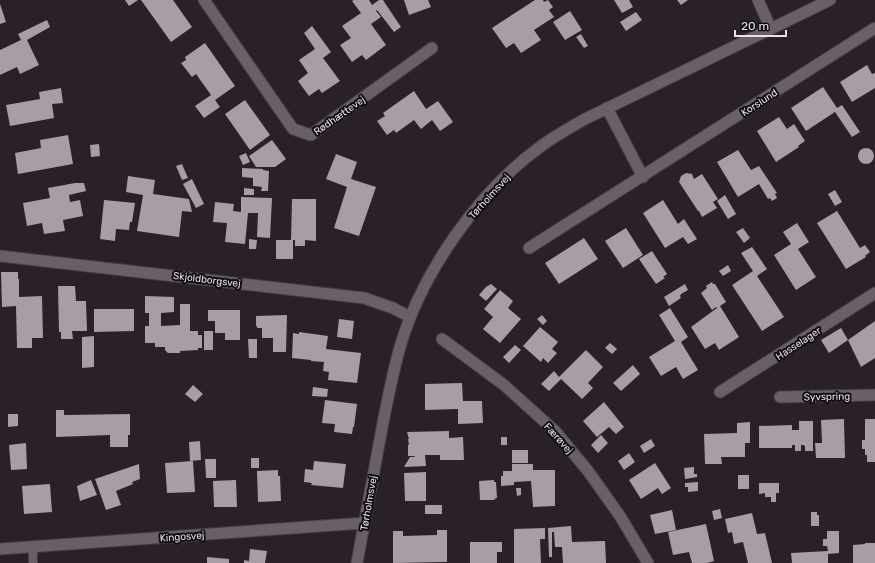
<svg xmlns="http://www.w3.org/2000/svg" width="875" height="563" font-family="Rubik,sans-serif">
<style>
.building{fill:#a89da5}
.lines{fill:none;stroke-linecap:round;stroke-linejoin:round}
.service-casing{stroke:#453e43;stroke-width:10}
.minor-casing{stroke:#453e43;stroke-width:13}
.tertiary-casing{stroke:#453e43;stroke-width:13}
.service{stroke:#695f67;stroke-width:8}
.minor{stroke:#695f67;stroke-width:11}
.tertiary{stroke:#695f67;stroke-width:11}
.labels{text-anchor:middle;stroke-width:4;stroke-linejoin:round;paint-order:stroke}
.street-label{font-size:10px;fill:#e6e1e5;stroke:#100c0f}
</style>
<rect width="100%" height="100%" fill="#292127"/>
<g class="building">
<polygon points="125,0 138,0 129,6"/>
<polygon points="141,0 173,0 192,27 171,42"/>
<polygon points="354,0 369,0 372,5 379,0 383,0 401,27 394,32 377,10 376,11 381,17 371,24 386,45 366,60 362,55 352,62 340,45 351,38 342,26 361,13 352,1"/>
<polygon points="404,0 428,0 431,7 409,15"/>
<polygon points="535,0 543,0 544,2 548,0 553,7 549,10 554,17 534,30 541,40 521,53 514,43 506,48 492,28"/>
<polygon points="614,0 629,0 633,7 622,13"/>
<polygon points="677,0 688,0 681,5"/>
<polygon points="0,4 6,22 0,24"/>
<polygon points="570,11 582,30 565,40 553,22"/>
<polygon points="636,12 642,20 626,31 620,22"/>
<polygon points="47,20 50,27 27,40 39,65 20,74 17,67 0,75 0,50 21,40 18,34"/>
<polygon points="312,26 331,52 323,58 340,81 322,93 319,89 309,96 298,81 308,73 299,60 315,49 304,33"/>
<polygon points="581,34 588,46 584,48 576,37"/>
<polygon points="205,43 235,86 215,100 220,107 204,118 195,106 211,95 196,74 192,77 181,63 186,60 185,57"/>
<polygon points="867,65 872,74 875,73 875,88 852,102 840,82"/>
<polygon points="823,87 837,108 842,105 860,132 852,137 835,112 806,131 791,108"/>
<polygon points="61,88 63,103 52,104 54,118 10,126 6,105 40,99 39,92"/>
<polygon points="414,91 426,109 438,101 453,122 440,131 432,120 421,129 414,120 396,133 394,130 387,135 377,121 385,116 383,113"/>
<polygon points="245,100 270,135 250,150 225,114"/>
<polygon points="779,117 787,129 794,124 805,141 798,146 799,147 776,162 757,131"/>
<polygon points="68,135 73,164 18,174 15,153 41,148 40,140"/>
<polygon points="272,140 286,159 275,167 256,167 249,156"/>
<polygon points="99,144 100,156 91,157 90,145"/>
<circle cx="866" cy="156" r="8"/>
<polygon points="738,150 751,170 759,166 777,193 775,194 777,198 772,201 770,198 768,199 759,184 738,197 717,162"/>
<polygon points="246,153 250,162 243,165 239,156"/>
<polygon points="336,154 357,162 351,179 376,187 359,236 334,228 347,187 326,179"/>
<polygon points="182,164 188,178 182,180 176,166"/>
<polygon points="242,168 263,169 263,170 269,171 268,191 261,191 262,187 253,186 253,178 242,177"/>
<polygon points="686,173 692,174 694,179 702,174 718,199 713,202 717,208 702,217 699,211 698,211 679,182 681,176"/>
<polygon points="128,176 155,180 153,194 189,199 192,212 182,211 179,237 137,231 143,195 126,192"/>
<polygon points="192,179 204,204 196,208 183,184"/>
<polygon points="75,183 84,183 86,191 69,195 70,202 80,200 83,216 63,220 65,231 44,234 42,223 27,226 23,203 50,198 48,188"/>
<polygon points="244,188 254,189 254,195 244,195"/>
<polygon points="835,190 842,202 835,206 828,194"/>
<polygon points="725,195 736,214 728,219 717,201"/>
<polygon points="241,197 272,198 270,238 257,237 258,213 248,213 245,244 225,242 227,223 213,222 215,202 234,204 233,211 241,212"/>
<polygon points="292,199 316,199 316,241 305,240 305,246 295,246 295,240 293,240 293,259 276,259 276,240 291,240"/>
<polygon points="104,200 135,203 132,222 130,222 129,230 116,229 115,241 100,239"/>
<polygon points="663,200 678,224 684,219 697,239 688,244 683,237 665,248 643,213"/>
<polygon points="837,211 860,248 865,245 870,252 865,256 866,257 846,269 817,223"/>
<polygon points="797,223 809,242 798,249 816,277 796,290 774,255 791,244 783,232"/>
<polygon points="626,228 643,255 623,268 605,241"/>
<polygon points="743,228 750,238 744,243 736,232"/>
<polygon points="584,238 598,259 559,284 545,263"/>
<polygon points="249,239 257,240 256,249 249,249"/>
<polygon points="752,247 767,269 757,276 784,317 762,331 732,285 753,271 741,253"/>
<polygon points="652,251 667,274 663,277 665,278 656,284 639,259"/>
<polygon points="728,265 731,271 723,276 719,271"/>
<polygon points="1,272 18,272 18,279 19,279 19,297 42,296 43,338 32,338 32,348 17,348 16,306 2,307"/>
<polygon points="712,282 713,284 715,284 726,302 720,306 739,337 719,350 715,343 705,349 691,327 717,308 716,307 712,310 701,293 707,288 706,286"/>
<polygon points="491,284 497,289 486,301 479,295 486,287"/>
<polygon points="685,284 688,290 681,294 680,296 681,298 669,306 664,297"/>
<polygon points="58,286 75,286 76,301 86,301 87,331 72,331 73,339 61,339 61,332 59,332"/>
<polygon points="500,290 513,301 508,308 521,319 500,343 483,329 493,317 484,309"/>
<polygon points="145,296 174,297 174,312 161,313 161,326 180,325 180,304 190,304 190,331 198,331 198,335 202,335 202,348 198,348 198,350 180,351 180,353 168,353 165,350 165,347 155,347 155,343 145,343 145,326 149,326 149,313 145,313"/>
<polygon points="670,308 688,337 681,342 698,370 683,379 676,367 661,376 649,357 675,341 659,315"/>
<polygon points="94,309 134,309 134,331 94,332"/>
<polygon points="208,310 240,310 240,340 225,340 225,333 215,333 215,321 208,321"/>
<polygon points="287,315 286,352 273,352 273,338 262,338 262,328 257,328 257,326 256,326 256,316"/>
<polygon points="542,315 547,321 543,325 537,319"/>
<polygon points="339,319 354,321 352,339 337,337"/>
<polygon points="875,321 875,358 861,367 848,340"/>
<polygon points="540,327 558,342 552,349 557,353 548,363 543,358 541,362 523,346"/>
<polygon points="841,328 848,340 829,353 821,340"/>
<rect x="204" y="331" width="9" height="19"/>
<polygon points="299,332 328,336 326,349 361,353 357,383 328,380 329,372 323,371 324,362 311,361 311,360 292,358 293,333 299,334"/>
<polygon points="94,336 94,367 82,368 82,337"/>
<polygon points="248,339 257,339 257,358 249,358"/>
<polygon points="610,343 617,349 612,354 605,348"/>
<polygon points="515,345 521,350 509,363 503,357"/>
<polygon points="586,350 603,367 588,383 593,388 582,399 561,379 549,391 541,384 554,371 559,377"/>
<polygon points="633,365 640,374 621,391 613,383"/>
<polygon points="462,383 463,401 482,401 483,423 458,424 458,409 425,410 425,384"/>
<polygon points="193,385 203,394 195,402 185,394"/>
<polygon points="313,387 328,389 327,397 312,396"/>
<polygon points="325,400 357,404 354,427 353,427 352,434 334,432 335,424 322,423"/>
<polygon points="604,402 624,427 616,434 609,427 597,437 583,421"/>
<polygon points="56,410 64,410 64,415 130,414 130,435 128,435 128,447 110,447 110,435 56,437"/>
<polygon points="8,414 18,414 18,426 8,427"/>
<polygon points="844,419 845,458 816,458 815,443 822,443 821,420"/>
<polygon points="865,419 875,419 875,462 867,462 867,455 865,455 865,449 862,449 862,440 865,440"/>
<polygon points="799,421 813,421 813,451 805,451 805,446 803,445 801,445 801,451 795,451 795,445 792,445 792,448 759,448 759,426 792,425 792,430 799,430"/>
<polygon points="750,422 750,443 745,443 745,457 721,457 722,464 705,464 704,434 737,433 737,423"/>
<polygon points="449,431 449,438 463,437 464,460 440,460 440,455 425,455 426,466 404,467 410,457 414,457 415,456 408,456 408,445 409,445 408,439 409,439 407,432"/>
<polygon points="601,435 608,443 598,453 591,445"/>
<rect x="501" y="437" width="6" height="8"/>
<polygon points="651,439 655,446 644,453 640,446"/>
<polygon points="200,441 201,460 190,461 189,442"/>
<polygon points="26,443 27,469 11,470 9,445"/>
<rect x="512" y="450" width="16" height="13"/>
<polygon points="629,453 635,462 624,470 618,461"/>
<rect x="251" y="458" width="8" height="10"/>
<polygon points="205,459 216,459 216,478 206,478"/>
<polygon points="193,461 195,492 167,493 165,463"/>
<polygon points="314,461 346,464 343,488 311,485 312,483 304,482 305,469 313,470"/>
<polygon points="655,463 671,488 662,494 658,488 641,499 629,480"/>
<polygon points="139,464 140,479 132,482 133,484 116,491 121,505 106,510 95,479"/>
<polygon points="512,464 533,464 533,470 555,470 555,506 533,507 531,481 514,482 514,485 501,486 501,476 503,476 503,471 512,471"/>
<polygon points="694,467 694,474 697,474 697,477 685,479 684,468"/>
<polygon points="278,470 278,476 280,476 281,501 258,502 257,471"/>
<polygon points="426,472 426,501 405,501 404,473"/>
<rect x="738" y="475" width="11" height="14"/>
<polygon points="91,480 97,495 80,501 77,486"/>
<polygon points="236,480 237,507 214,507 213,481"/>
<polygon points="494,480 494,482 496,482 497,498 494,499 495,500 480,500 479,481"/>
<polygon points="698,482 698,491 688,492 688,487 685,487 685,483"/>
<polygon points="759,483 779,483 779,493 776,493 776,502 771,502 771,497 765,497 765,493 759,494"/>
<polygon points="50,484 52,512 24,514 22,486"/>
<polygon points="516,488 521,488 521,495 517,496"/>
<rect x="425" y="505" width="17" height="9"/>
<polygon points="720,509 722,518 714,520 712,511"/>
<polygon points="672,510 676,530 655,534 650,515"/>
<polygon points="811,512 817,512 817,515 819,515 819,526 811,526"/>
<polygon points="752,513 757,534 765,533 772,563 748,563 743,542 734,544 732,532 728,533 725,519"/>
<polygon points="706,524 714,561 707,563 692,563 689,552 673,555 668,532"/>
<polygon points="571,526 572,542 605,541 606,563 563,563 562,547 555,547 554,532 552,532 552,557 549,557 548,528"/>
<polygon points="545,528 545,539 540,539 541,563 514,563 514,529"/>
<polygon points="437,530 447,530 447,562 393,563 393,531 403,531 403,536 437,535"/>
<polygon points="827,531 839,531 839,553 828,554 828,563 792,563 791,553 828,551 827,546 823,546 823,539 827,539"/>
<polygon points="470,542 502,542 502,552 497,552 497,563 470,563"/>
<polygon points="865,543 875,543 875,563 853,563 853,545 865,544"/>
<polygon points="250,549 267,551 265,563 244,563 244,560 249,561"/>
<polygon points="207,557 229,559 229,563 207,563"/>
</g>
<g class="lines">
<defs>
<polyline id="service" points="33,547 33,563"/>
<g id="minor">
<polyline points="204,0 293,129 311,135 432,48"/>
<polyline points="758,0 771,29"/>
<polyline points="607,108 643,177"/>
<polyline points="529,248 875,28"/>
<polyline points="0,256 364,298 393,308 410,317"/>
<polyline points="442,339 504,385 555,431 588,471 620,516 648,563"/>
<polyline points="720,392 875,293"/>
<polyline points="780,397 875,395"/>
<polyline points="0,549 364,523"/>
</g>
<path id="tertiary" d="M357,563C364,523 372,484 379,444C385,412 391,379 400,347C421,274 478,192 540,147C553,137 568,129 583,120L830,0"/>
</defs>
<use href="#service" class="service-casing"/>
<use href="#minor" class="minor-casing"/>
<use href="#tertiary" class="tertiary-casing"/>
<use href="#service" class="service"/>
<use href="#minor" class="minor"/>
<use href="#tertiary" class="tertiary"/>
</g>
<g class="labels">
<g class="street-label">
<text transform="translate(759 102) rotate(-33)" y="4">Korslund</text>
<text transform="translate(339 115) rotate(-35)" y="4">Rødhættevej</text>
<text transform="translate(489 196) rotate(-48)" y="4">Tørholmsvej</text>
<text transform="translate(207 279) rotate(7)" y="4">Skjoldborgsvej</text>
<text transform="translate(798 343) rotate(-33)" y="4">Hasselager</text>
<text transform="translate(827 396) rotate(-1)" y="4">Syvspring</text>
<text transform="translate(559 438) rotate(48)" y="4">Færøvej</text>
<text transform="translate(368 503) rotate(-80)" y="4">Tørholmsvej</text>
<text transform="translate(182 536) rotate(-4)" y="4">Kingosvej</text>
</g>
</g>
<path d="M735 30v6h51v-6" fill="none" stroke="#e6e1e5" stroke-width="2"/>
<text x="741" y="30" font-size="12" fill="#e6e1e5" stroke="#100c0f" stroke-width="3" paint-order="stroke">20 m</text>
</svg>
